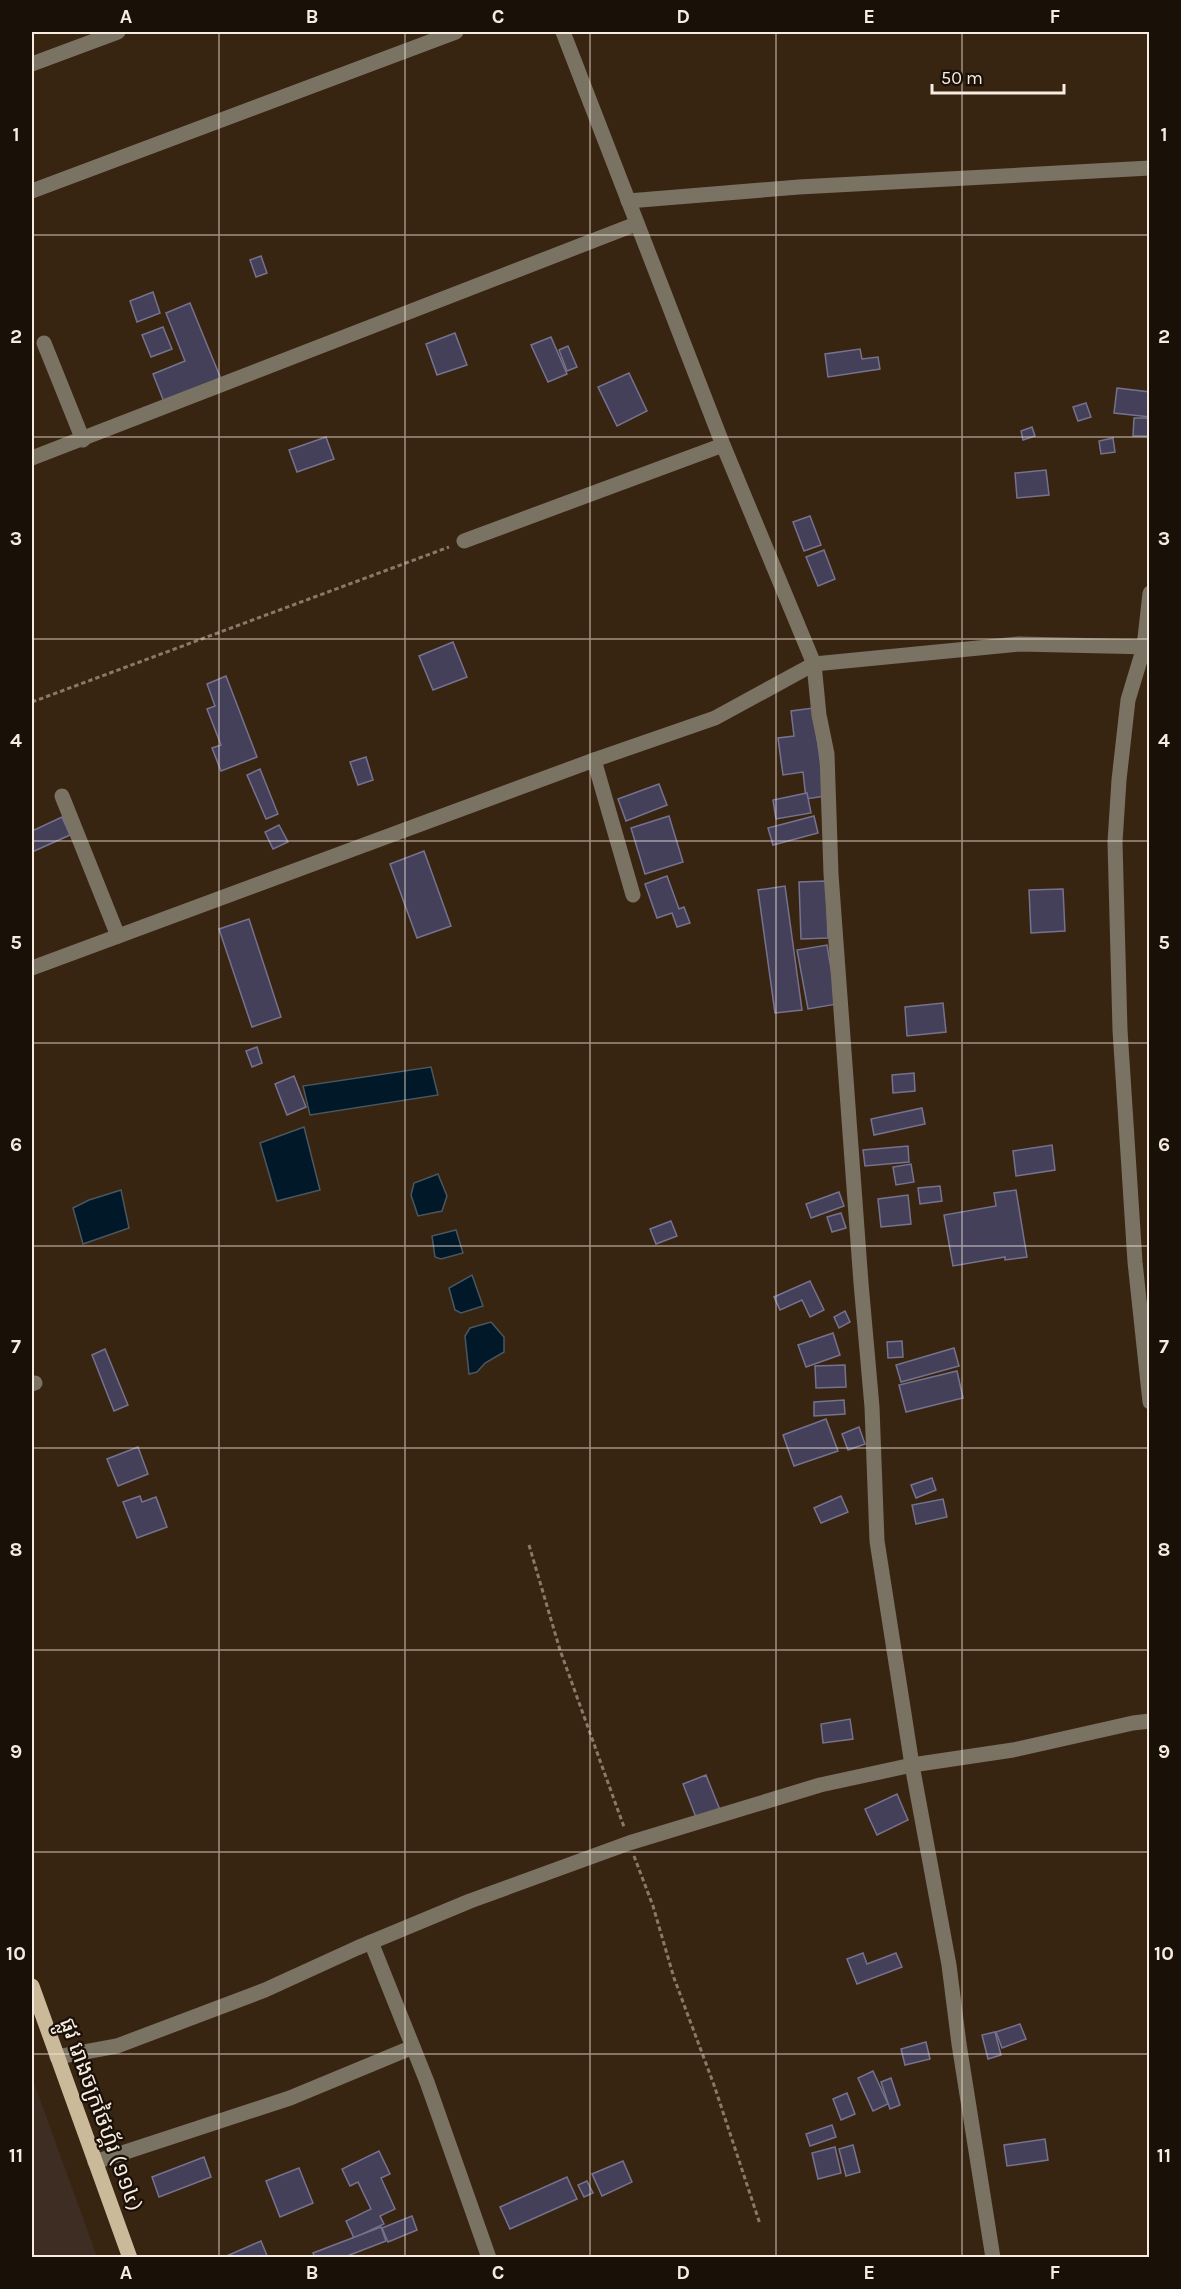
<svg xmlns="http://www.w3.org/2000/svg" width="1181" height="2289" font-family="Karla,'Noto Sans Khmer',sans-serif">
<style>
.industrial{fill:#3d2d22}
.water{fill:#001828;stroke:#4a575f;stroke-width:1.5}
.building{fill:#44405a;stroke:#76728e;stroke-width:1.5}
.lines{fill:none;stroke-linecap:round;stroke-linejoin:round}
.path{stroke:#897968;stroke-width:3;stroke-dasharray:4.5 3;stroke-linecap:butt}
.minor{stroke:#7a7262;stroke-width:15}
.major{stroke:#cbba99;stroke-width:15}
.grid{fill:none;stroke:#f8ebdf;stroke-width:1.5;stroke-opacity:0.55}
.labels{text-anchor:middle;stroke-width:4.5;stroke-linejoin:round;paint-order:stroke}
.street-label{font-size:22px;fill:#f8ebdf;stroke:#191008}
.neatline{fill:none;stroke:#f8ebdf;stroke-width:2}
.grid-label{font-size:20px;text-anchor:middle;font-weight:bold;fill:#f8ebdf}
</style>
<rect width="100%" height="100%" fill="#382511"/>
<polygon class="industrial" points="32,2077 97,2257 32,2257"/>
<g class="water">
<polygon points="431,1067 438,1095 310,1115 303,1086"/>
<polygon points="304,1127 320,1190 277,1201 260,1143"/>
<polygon points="438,1174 447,1196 442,1211 418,1216 411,1195 414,1183"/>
<polygon points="121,1190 129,1228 83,1244 73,1208 89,1200"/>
<polygon points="456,1230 463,1253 441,1259 435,1257 432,1236"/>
<polygon points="472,1275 483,1306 461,1313 455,1310 449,1288"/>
<polygon points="491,1322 504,1337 504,1352 485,1363 477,1372 469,1374 465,1336 470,1328"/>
</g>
<g class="building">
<polygon points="261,256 267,273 256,277 250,260"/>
<polygon points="153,292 160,313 137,322 130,301"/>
<polygon points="190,303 221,379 164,402 153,374 185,361 166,313"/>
<polygon points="163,327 172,349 151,357 142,335"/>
<polygon points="455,333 467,365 437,375 426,344"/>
<polygon points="551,337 567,374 548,382 531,345"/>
<polygon points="568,346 577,367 567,371 559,350"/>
<polygon points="860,349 862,359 878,357 880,369 828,377 825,354"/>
<polygon points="629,373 647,411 617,426 598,387"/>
<polygon points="1117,388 1150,392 1150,417 1114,413"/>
<polygon points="1086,403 1091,417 1078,421 1073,407"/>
<polygon points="1134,418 1150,418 1150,436 1133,436"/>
<polygon points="1032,427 1035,436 1023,440 1021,431"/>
<polygon points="326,437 334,459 297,472 289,450"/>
<polygon points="1113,438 1115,452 1101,454 1099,441"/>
<polygon points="1046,470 1049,495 1017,498 1015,473"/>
<polygon points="810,516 821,545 804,551 793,522"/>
<polygon points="824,550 835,579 818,586 806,557"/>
<polygon points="453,642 467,677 433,690 419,656"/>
<polygon points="226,676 257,757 221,771 212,748 221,745 207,709 215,706 207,684"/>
<polygon points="813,708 825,796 806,799 803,772 783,775 778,738 794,736 791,711"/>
<polygon points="366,757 373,780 358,785 350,762"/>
<polygon points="260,769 278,814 266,819 247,775"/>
<polygon points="659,784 667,805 626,821 618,799"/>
<polygon points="807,793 811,813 776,819 773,800"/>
<polygon points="669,816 683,862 645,874 631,828"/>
<polygon points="814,816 818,833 773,845 768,828"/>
<polygon points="62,817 70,835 32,852 32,831"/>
<polygon points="279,825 288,842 273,849 265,832"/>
<polygon points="424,851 451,926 417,938 390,864"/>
<polygon points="667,876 679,909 684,907 690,923 677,927 672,913 657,918 645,884"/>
<polygon points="826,881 828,938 801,939 799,882"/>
<polygon points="785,886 802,1010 775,1013 758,890"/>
<polygon points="1063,889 1065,931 1031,933 1029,890"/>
<polygon points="249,919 281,1017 252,1027 219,929"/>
<polygon points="827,945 837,1004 808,1009 797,950"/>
<polygon points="943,1003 946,1032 907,1036 905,1007"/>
<polygon points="257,1047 262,1063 252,1067 246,1051"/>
<polygon points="914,1073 915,1091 893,1093 892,1075"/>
<polygon points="294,1076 306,1107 287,1115 275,1084"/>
<polygon points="922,1108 925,1124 874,1135 871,1119"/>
<polygon points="1052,1145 1055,1170 1016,1176 1013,1151"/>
<polygon points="908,1146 909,1162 865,1166 863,1150"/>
<polygon points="911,1164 914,1182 896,1185 893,1167"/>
<polygon points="940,1186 942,1201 920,1204 918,1188"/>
<polygon points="1016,1190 1027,1257 1005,1260 1005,1257 953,1266 944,1215 996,1206 994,1193"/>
<polygon points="839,1192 844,1206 811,1218 806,1204"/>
<polygon points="908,1195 911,1224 881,1227 878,1199"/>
<polygon points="841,1213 846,1228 832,1232 827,1217"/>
<polygon points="671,1221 677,1236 656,1244 650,1229"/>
<polygon points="810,1281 824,1310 810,1317 802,1300 780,1310 774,1297"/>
<polygon points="845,1311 850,1322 839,1328 834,1317"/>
<polygon points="833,1333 840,1355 806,1367 798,1345"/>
<polygon points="902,1341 903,1357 888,1358 887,1342"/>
<polygon points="954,1348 959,1366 901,1382 896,1365"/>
<polygon points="105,1349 128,1405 114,1411 92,1355"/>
<polygon points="845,1365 846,1387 816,1388 815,1366"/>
<polygon points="957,1371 963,1398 906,1412 899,1385"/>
<polygon points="844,1400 845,1414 814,1416 814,1402"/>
<polygon points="826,1419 838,1451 794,1466 783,1435"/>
<polygon points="859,1427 865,1444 848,1450 842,1434"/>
<polygon points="138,1447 148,1474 118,1486 107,1459"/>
<polygon points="932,1478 936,1490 916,1498 911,1485"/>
<polygon points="140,1496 142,1502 156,1497 167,1527 137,1538 123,1502"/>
<polygon points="841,1496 848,1512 821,1523 814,1508"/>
<polygon points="943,1499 947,1517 916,1524 912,1505"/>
<polygon points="850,1719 853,1739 823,1743 821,1724"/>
<polygon points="706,1775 722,1815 699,1825 683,1784"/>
<polygon points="897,1794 908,1820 877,1835 865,1809"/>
<polygon points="863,1953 867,1964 896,1953 902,1967 857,1984 847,1959"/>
<polygon points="1020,2024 1026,2039 1002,2048 996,2032"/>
<polygon points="995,2032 1001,2055 988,2059 982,2035"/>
<polygon points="926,2042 930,2059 905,2065 901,2049"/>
<polygon points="873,2071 888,2104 873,2111 858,2078"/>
<polygon points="891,2078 900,2105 890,2109 881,2082"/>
<polygon points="847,2093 855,2114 841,2120 833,2099"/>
<polygon points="832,2125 836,2137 810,2146 806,2134"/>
<polygon points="1045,2139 1048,2160 1007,2166 1004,2145"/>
<polygon points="853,2145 860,2172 846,2176 839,2149"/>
<polygon points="835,2147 841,2173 818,2179 812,2153"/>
<polygon points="379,2151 390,2174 381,2178 395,2209 380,2216 384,2224 354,2238 346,2221 371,2209 358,2182 350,2186 342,2169"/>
<polygon points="204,2157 211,2177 159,2197 152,2177"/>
<polygon points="623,2161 632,2182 602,2196 592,2174"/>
<polygon points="299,2168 313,2203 280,2217 266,2181"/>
<polygon points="567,2177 577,2199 510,2229 500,2207"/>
<polygon points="587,2181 593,2193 584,2197 578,2185"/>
<polygon points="412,2216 417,2230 388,2242 382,2228"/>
<polygon points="381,2227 386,2241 342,2258 315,2258 313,2253"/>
<polygon points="261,2241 268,2258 222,2258"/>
</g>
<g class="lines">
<g class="path">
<polyline points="32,702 449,547"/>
<polyline points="529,1545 560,1650 624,1827"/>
<polyline points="634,1856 653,1906 674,1978 714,2085 760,2224"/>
</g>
<g class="minor">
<polyline points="563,32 723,445 814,664 819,715 827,754 831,874 861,1283 872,1407 877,1541 912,1765 949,1965 959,2044 993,2258"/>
<polyline points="32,64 118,32"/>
<polyline points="32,191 456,32"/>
<polyline points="628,201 799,187 1150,168"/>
<polyline points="44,343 83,440"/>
<polyline points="32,458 636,224"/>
<polyline points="464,541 723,445"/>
<polyline points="1150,593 1144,647 1128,700 1119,780 1115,842 1120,1030 1135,1262 1150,1402"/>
<polyline points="594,760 633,895"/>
<polyline points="62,796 118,936"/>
<polyline points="32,968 594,760 715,718 814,664 1019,644 1150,647"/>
<polyline points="32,1384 35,1383"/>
<polyline points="371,1942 427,2082 489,2258"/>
<polyline points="57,2057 117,2046 265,1990 357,1948 470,1901 629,1843 820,1785 912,1765 1013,1750 1133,1723 1150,1721"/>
<polyline points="95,2162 290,2098 413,2047"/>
</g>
<polyline class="major" points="32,1986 130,2258"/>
</g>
<path class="grid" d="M219,32V2258M405,32V2258M590,32V2258M776,32V2258M962,32V2258M32,235H1150M32,437H1150M32,639H1150M32,841H1150M32,1043H1150M32,1246H1150M32,1448H1150M32,1650H1150M32,1852H1150M32,2054H1150"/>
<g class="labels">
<g class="street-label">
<text transform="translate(102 2114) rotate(70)" y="8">ផ្លូវ រោងចក្រថៃហ្គ័រ (១១៤)</text>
</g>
</g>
<rect width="1181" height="2289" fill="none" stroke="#191008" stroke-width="66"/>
<path d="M932 84v9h132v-9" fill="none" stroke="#f8ebdf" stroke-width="3"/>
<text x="941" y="84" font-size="18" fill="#f8ebdf" stroke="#191008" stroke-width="4.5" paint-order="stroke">50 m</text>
<rect x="33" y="33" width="1115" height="2223" class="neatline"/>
<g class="grid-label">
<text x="126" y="23">A</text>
<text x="312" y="23">B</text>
<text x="498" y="23">C</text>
<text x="683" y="23">D</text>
<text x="869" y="23">E</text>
<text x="1055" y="23">F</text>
<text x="16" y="141">1</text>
<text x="1164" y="141">1</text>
<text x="16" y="343">2</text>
<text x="1164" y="343">2</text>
<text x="16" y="545">3</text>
<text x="1164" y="545">3</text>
<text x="16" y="747">4</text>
<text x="1164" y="747">4</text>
<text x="16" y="949">5</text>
<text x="1164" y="949">5</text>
<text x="16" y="1151">6</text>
<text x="1164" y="1151">6</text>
<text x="16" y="1353">7</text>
<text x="1164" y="1353">7</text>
<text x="16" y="1556">8</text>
<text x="1164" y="1556">8</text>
<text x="16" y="1758">9</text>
<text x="1164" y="1758">9</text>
<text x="16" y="1960">10</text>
<text x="1164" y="1960">10</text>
<text x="16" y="2162">11</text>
<text x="1164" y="2162">11</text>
<text x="126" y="2279">A</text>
<text x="312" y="2279">B</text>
<text x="498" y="2279">C</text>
<text x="683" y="2279">D</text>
<text x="869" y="2279">E</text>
<text x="1055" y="2279">F</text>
</g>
</svg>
